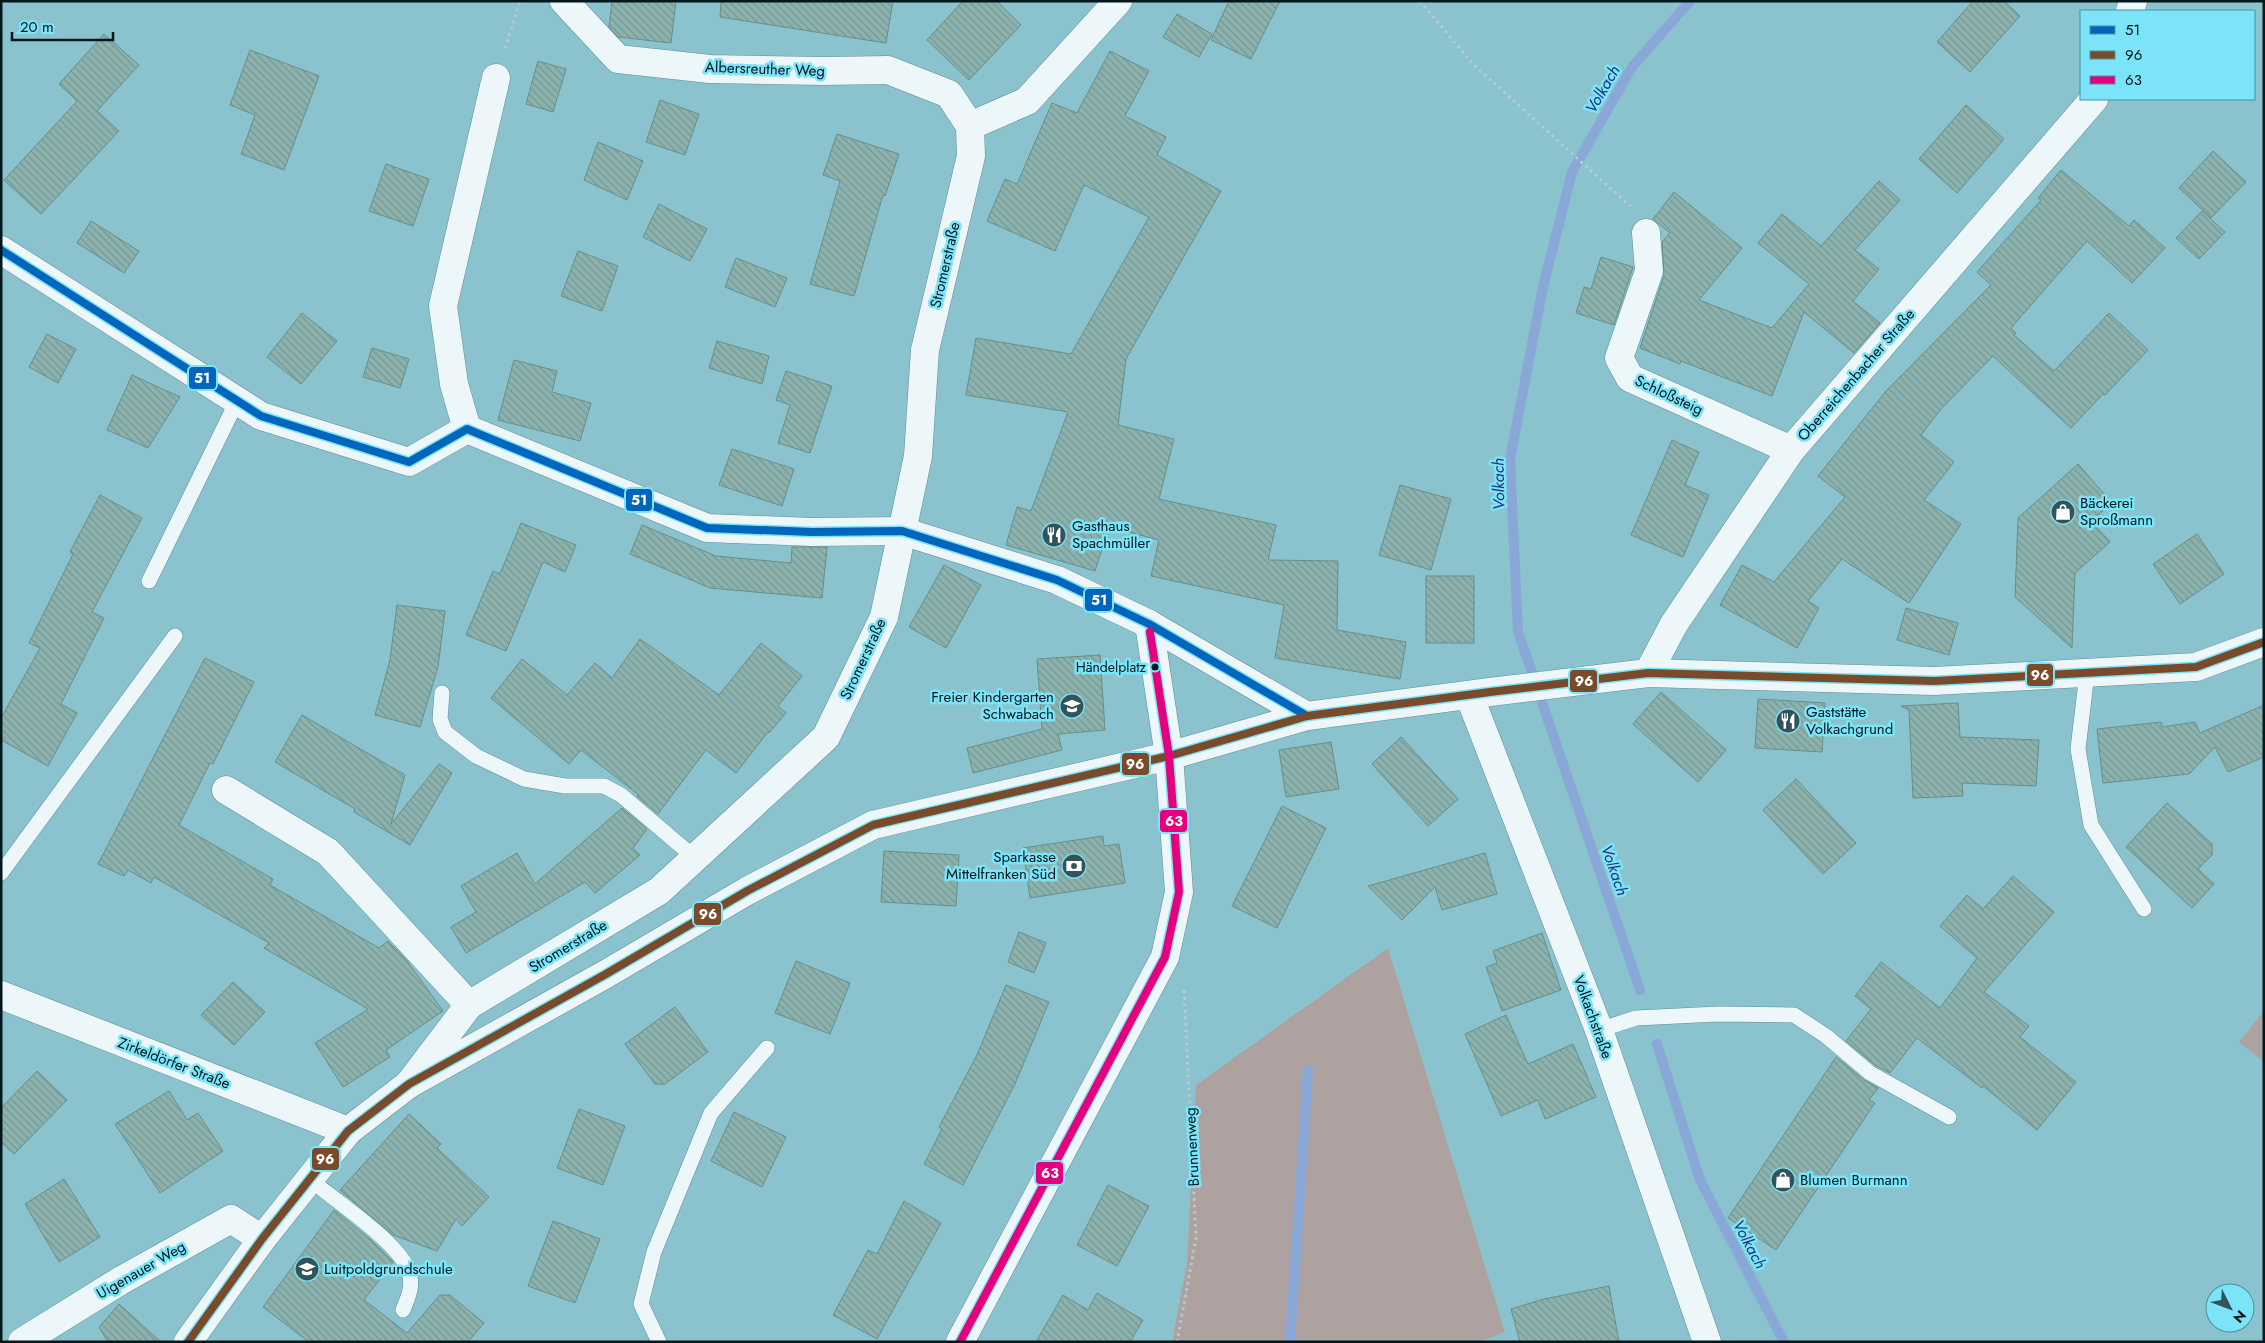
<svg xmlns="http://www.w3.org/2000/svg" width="2265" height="1343" font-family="Jost,sans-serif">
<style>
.green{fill:#aea2a0}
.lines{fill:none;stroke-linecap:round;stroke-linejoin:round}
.stream{stroke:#89a8d8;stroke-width:10}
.building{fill:url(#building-back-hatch);stroke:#678e8a}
.lane-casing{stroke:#5b8f98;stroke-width:16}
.street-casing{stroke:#5b8f98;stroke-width:29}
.secondary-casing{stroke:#5b8f98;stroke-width:29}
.path{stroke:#b9cbce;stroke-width:3;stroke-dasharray:2.5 4;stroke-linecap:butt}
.lane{stroke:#edf6f8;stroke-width:15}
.street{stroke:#edf6f8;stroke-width:28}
.secondary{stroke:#edf6f8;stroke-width:28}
.bus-1-casing{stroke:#7ce4f8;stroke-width:11}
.bus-2-casing{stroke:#7ce4f8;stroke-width:11}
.bus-3-casing{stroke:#7ce4f8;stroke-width:11}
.bus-1{stroke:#0065bd;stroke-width:8}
.bus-2{stroke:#7a4b2a;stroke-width:8}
.bus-3{stroke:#e5007d;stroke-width:8}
.bus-dot{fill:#02171b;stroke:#7ce4f8;stroke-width:2}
.labels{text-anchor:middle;stroke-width:5;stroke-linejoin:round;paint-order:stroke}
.bus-label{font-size:14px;fill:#02171b;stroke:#7ce4f8;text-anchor:end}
.street-label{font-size:15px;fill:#02171b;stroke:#7ce4f8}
.poi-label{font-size:15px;fill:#02171b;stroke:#7ce4f8;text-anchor:start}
.water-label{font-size:16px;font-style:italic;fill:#242f7a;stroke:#7ce4f8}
.line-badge{stroke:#7ce4f8;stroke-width:2}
.badge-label{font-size:14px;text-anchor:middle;font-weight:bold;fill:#fff}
</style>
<defs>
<pattern id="building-back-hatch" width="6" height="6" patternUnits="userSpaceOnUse" patternTransform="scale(1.25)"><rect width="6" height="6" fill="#8cb2ae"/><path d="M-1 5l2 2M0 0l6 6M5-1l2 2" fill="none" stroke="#779895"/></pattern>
</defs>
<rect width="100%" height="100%" fill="#8ac3ce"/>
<g class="green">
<polygon points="1388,948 1505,1332 1479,1342 1172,1342 1187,1263 1196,1085"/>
<polygon points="2264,1011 2264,1062 2239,1042"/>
</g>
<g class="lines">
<g class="stream">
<polyline points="1640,990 1518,632 1510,459 1543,287 1572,172 1632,67 1690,1"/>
<polyline points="1657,1044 1700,1180 1784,1342"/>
<polyline points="1290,1342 1308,1070"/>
</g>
</g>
<g class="building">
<polygon points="612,1 676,1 671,43 618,37 609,27"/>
<polygon points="721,1 893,1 886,43 720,17"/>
<polygon points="963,1 997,1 1021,25 969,80 927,40"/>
<polygon points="1229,1 1280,1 1251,59 1211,40"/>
<polygon points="1973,1 2004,1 2020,16 1970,72 1937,42"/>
<polygon points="1177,14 1212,34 1199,57 1163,37"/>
<polygon points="104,34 139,65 97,111 119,131 41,214 4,180 77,101 59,84"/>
<polygon points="250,50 319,76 284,170 241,154 255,115 230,105"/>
<polygon points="1110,51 1149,71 1125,116 1166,137 1157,155 1221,191 1126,359 1118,425 1174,439 1159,499 1276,525 1268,560 1338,561 1337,630 1406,642 1400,679 1275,658 1284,605 1151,576 1159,540 1109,527 1095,571 1006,545 1017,507 1031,511 1068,412 966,395 976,338 1071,354 1149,217 1084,185 1055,251 987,221 1005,179 1017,184 1052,103 1077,113"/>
<polygon points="538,61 566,69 553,112 526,104"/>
<polygon points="660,100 699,114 685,155 646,142"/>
<polygon points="1966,105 2004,139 1957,193 1919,159"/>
<polygon points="837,134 899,154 885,196 883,195 854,296 810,284 840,181 823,175"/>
<polygon points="598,142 643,161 627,200 584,180"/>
<polygon points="2213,151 2246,182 2211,218 2179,188"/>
<polygon points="386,164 429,179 413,226 369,211"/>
<polygon points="2061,170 2129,226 2134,220 2165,248 2132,283 2087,241 2011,328 2016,333 2014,335 2054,371 2109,313 2148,350 2105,395 2103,394 2071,428 1993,356 1941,409 1921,435 1954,462 1924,500 1961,524 1909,603 1842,559 1808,601 1819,608 1797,648 1720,605 1742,565 1774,582 1845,497 1818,476 1886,391 1991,285 1977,272 2041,200 2038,198"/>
<polygon points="1879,181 1900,200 1855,250 1879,269 1853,301 1880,323 1854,353 1804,312 1772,396 1681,361 1680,364 1640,348 1664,276 1662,242 1670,233 1653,219 1674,192 1742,248 1699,300 1772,328 1809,284 1758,243 1782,214 1821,246"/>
<polygon points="659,204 707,229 690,261 643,237"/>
<polygon points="2202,211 2225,232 2199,259 2176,238"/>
<polygon points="91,221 139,251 124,273 77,243"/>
<polygon points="578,251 618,266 602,311 561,296"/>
<polygon points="1601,257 1633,267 1614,325 1576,313 1584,287 1591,289"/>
<polygon points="736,258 787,278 775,307 725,287"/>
<polygon points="302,313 337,341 301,384 267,357"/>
<polygon points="47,334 76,349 58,383 29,367"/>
<polygon points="717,341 769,356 762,384 709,368"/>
<polygon points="372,348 409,359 400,388 363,377"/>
<polygon points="514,360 557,371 552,392 591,403 580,441 498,420"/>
<polygon points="786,371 832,386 810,453 778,443 790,405 776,400"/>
<polygon points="132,375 180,397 148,448 107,430"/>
<polygon points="1672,440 1699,452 1685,485 1709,495 1683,557 1631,535"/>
<polygon points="732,449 794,469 782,506 719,485"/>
<polygon points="2078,464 2112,503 2091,521 2110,542 2075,573 2072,648 2015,597 2018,518"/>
<polygon points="1400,485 1451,499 1431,570 1379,555"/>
<polygon points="100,495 142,518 92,612 104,618 61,704 77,713 48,766 1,740 1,718 40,648 29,643 73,554 70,552"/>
<polygon points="521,523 576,545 565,572 543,562 506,651 466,635 493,571 500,574"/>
<polygon points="642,525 716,556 791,563 792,547 827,547 822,598 710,588 630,554"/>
<polygon points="2197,534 2224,574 2180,604 2153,564"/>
<polygon points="944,565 981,585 946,648 909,627"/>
<rect x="1426" y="576" width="48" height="67"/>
<polygon points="397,605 445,611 438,667 420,727 375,715 390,660"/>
<polygon points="1906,608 1958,623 1949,655 1897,640"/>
<polygon points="640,639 719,695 761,643 802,676 778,706 786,713 769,733 768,732 736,773 706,750 658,814 637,796 639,795 581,750 569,764 491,698 522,659 567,695 595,663 612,678"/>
<polygon points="1100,655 1105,730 1058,734 1062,750 973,773 967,748 1042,729 1037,659"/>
<polygon points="205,658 254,682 213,764 210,763 179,825 273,879 270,885 379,948 388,941 407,961 443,1011 386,1050 390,1057 343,1087 315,1043 368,1009 264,948 269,943 154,877 151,883 128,870 124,876 98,864"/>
<polygon points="1661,692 1726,750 1698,782 1633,724"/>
<polygon points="1758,699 1825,703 1822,752 1755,748"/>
<polygon points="1958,703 1960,737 2039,740 2036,786 1962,783 1963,796 1913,798 1909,710 1901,706"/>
<polygon points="2264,705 2264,757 2228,772 2215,747 2189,774 2103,783 2097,729 2161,722 2162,727 2195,722 2200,733"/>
<polygon points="302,715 405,775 391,824 439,764 452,773 410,845 354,812 355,809 275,762"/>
<polygon points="1401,737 1458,799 1428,826 1372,764"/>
<polygon points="1331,742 1339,789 1286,797 1279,750"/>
<polygon points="1796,779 1856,843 1823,874 1763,810"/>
<polygon points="2167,803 2212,844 2212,855 2198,869 2214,884 2192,908 2126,847"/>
<polygon points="1282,806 1326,828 1277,928 1232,906"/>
<polygon points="622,808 647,829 633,848 640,855 595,893 585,882 466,953 451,927 476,912 461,886 517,853 535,884"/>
<polygon points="1103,836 1104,846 1119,844 1125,883 1030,898 1023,848"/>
<polygon points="884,851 959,855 956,906 881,902"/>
<polygon points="1485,853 1497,894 1442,910 1435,887 1402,920 1368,886"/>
<polygon points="2013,876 2054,912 1984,992 2029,1026 2020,1037 2076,1082 2037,1130 1983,1086 1982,1088 1917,1038 1890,1073 1875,1065 1846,1041 1871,1009 1855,996 1881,962 1940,1008 1977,958 1940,926 1967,895 1983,909"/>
<polygon points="1019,932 1046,943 1034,973 1008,962"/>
<polygon points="1542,933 1561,990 1502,1011 1486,967 1497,963 1493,951"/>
<polygon points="796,961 850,983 830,1034 775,1013"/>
<polygon points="233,982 265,1012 234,1045 201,1015"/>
<polygon points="1006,985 1049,1002 1015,1084 963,1185 924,1164 942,1129 939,1127 977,1055"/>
<polygon points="675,1007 708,1052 665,1084 655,1084 625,1044"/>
<polygon points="1506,1015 1528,1064 1573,1044 1596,1097 1545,1119 1538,1100 1501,1116 1465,1034"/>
<polygon points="1836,1057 1864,1080 1878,1088 1869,1100 1875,1103 1776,1250 1728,1218"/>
<polygon points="37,1071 67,1100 14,1154 1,1142 1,1108"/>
<polygon points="169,1091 187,1120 198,1113 223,1151 160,1193 115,1124"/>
<polygon points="579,1109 625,1126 603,1185 557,1168"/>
<polygon points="734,1112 786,1137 762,1187 711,1161"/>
<polygon points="409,1114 441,1144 437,1148 489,1197 462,1226 456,1219 437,1251 393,1235 340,1190"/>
<polygon points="64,1179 100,1237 59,1262 25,1204"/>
<polygon points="1108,1185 1149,1206 1117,1266 1077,1245"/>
<polygon points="904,1201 941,1223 877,1339 833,1315 868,1250 877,1254"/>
<polygon points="334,1210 372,1241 393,1262 364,1300 407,1333 440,1295 450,1295 484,1323 468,1342 309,1342 263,1307"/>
<polygon points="553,1221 600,1239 575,1303 528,1286"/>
<polygon points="1609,1286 1619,1342 1520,1342 1511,1309 1544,1299"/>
<polygon points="1097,1293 1143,1320 1130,1342 1036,1342 1063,1295 1088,1310"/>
<polygon points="119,1304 161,1342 108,1342 99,1327"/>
</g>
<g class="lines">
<defs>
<g id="lane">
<polyline points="149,581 237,401"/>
<polyline points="2087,673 2078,749 2091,825 2144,909"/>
<polyline points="442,693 440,719 445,732 476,756 524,779 565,786 604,786 621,795 695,858"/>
<polyline points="1,873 175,636"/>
<polyline points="1599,1030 1636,1018 1718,1014 1794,1015 1826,1036 1870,1073 1949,1117"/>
<path d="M309,1179C334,1199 397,1242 408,1269C414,1284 409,1296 403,1310"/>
<polyline points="659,1342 641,1304 654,1252 711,1113 767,1048"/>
</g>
<g id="street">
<polyline points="564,1 618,59 710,69 824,71 888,70 949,94 970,126"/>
<polyline points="2130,11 2133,1"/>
<polyline points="970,126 1027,101 1118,1"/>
<polyline points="1646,233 1649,271 1619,358 1630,378 1791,450"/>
<polyline points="1,250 261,416 409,462 467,429 707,528 812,532 902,531 1057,580 1149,624 1307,716"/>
<polyline points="467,429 454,384 443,306 496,78"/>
<polyline points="1648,673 1674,624 1791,450 2094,99"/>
<polyline points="1469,695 1599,1030 1707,1342"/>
<polyline points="226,790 328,852 469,1005"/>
<polyline points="1,995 348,1131"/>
<polyline points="409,1084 469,1005 659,891 826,737 884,617 918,456 925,350 971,156 970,126"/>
<polyline points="22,1342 120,1281 231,1219 262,1239"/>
<polyline points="960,1342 1165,957 1179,892 1169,756 1149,624"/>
</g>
<polyline id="secondary" points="188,1342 262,1239 348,1131 409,1084 606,974 747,891 873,825 1169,756 1307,716 1490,692 1648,673 1934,681 2196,667 2264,642"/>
</defs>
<use href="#lane" class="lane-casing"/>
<use href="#street" class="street-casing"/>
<use href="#secondary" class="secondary-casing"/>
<g class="path">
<polyline points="1420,1 1472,63 1630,206"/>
<polyline points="505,48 520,1"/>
<polyline points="1177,1342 1196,1238 1184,989"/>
</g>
<use href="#lane" class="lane"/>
<use href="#street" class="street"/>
<use href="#secondary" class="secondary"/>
<defs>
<polyline id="bus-1" points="1,250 261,416 409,462 467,429 707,528 812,532 902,531 1057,580 1149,624 1307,716"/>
<polyline id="bus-2" points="188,1342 262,1239 348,1131 409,1084 606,974 747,891 873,825 1169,756 1307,716 1490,692 1648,673 1934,681 2196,667 2264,642"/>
<polyline id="bus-3" points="960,1342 1165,957 1179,892 1169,756 1150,632"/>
</defs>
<use href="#bus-1" class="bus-1-casing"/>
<use href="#bus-2" class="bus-2-casing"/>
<use href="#bus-3" class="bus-3-casing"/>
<use href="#bus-1" class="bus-1"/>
<use href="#bus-2" class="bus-2"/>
<use href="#bus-3" class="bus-3"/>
</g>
<defs>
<symbol id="shop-disc" viewBox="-11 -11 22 22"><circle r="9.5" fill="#32535a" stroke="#7ce4f8"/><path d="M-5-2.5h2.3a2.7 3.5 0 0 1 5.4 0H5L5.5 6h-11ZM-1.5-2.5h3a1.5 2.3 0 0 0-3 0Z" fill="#fff"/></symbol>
<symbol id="restaurant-disc" viewBox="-11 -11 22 22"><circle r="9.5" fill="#32535a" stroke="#7ce4f8"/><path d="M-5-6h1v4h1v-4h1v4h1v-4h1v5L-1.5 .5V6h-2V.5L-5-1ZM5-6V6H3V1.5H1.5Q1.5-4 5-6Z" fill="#fff"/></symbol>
<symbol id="school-disc" viewBox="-11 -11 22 22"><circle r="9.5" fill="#32535a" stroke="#7ce4f8"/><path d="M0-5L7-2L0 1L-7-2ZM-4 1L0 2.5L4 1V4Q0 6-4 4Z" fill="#fff"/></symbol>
<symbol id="bank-disc" viewBox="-11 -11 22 22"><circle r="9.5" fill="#32535a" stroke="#7ce4f8"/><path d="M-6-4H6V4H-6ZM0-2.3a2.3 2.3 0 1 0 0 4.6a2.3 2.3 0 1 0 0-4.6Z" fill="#fff"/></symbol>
</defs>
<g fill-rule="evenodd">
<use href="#shop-disc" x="2049" y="498" width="28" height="28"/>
<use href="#restaurant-disc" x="1040" y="521" width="28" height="28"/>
<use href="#school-disc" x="1058" y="692" width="28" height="28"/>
<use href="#restaurant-disc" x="1774" y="707" width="28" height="28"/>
<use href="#bank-disc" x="1060" y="852" width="28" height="28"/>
<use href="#shop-disc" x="1769" y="1166" width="28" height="28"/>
<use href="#school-disc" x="293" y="1255" width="28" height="28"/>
</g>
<circle class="bus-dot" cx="1155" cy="667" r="4.5"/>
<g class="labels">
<g class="bus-label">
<text x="1146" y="672">Händelplatz</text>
</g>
<g class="street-label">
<text transform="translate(765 69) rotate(2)" y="5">Albersreuther Weg</text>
<text transform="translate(945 265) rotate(-77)" y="5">Stromerstraße</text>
<text transform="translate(1856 375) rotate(-49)" y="5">Oberreichenbacher Straße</text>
<text transform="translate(1669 395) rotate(25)" y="5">Schloßsteig</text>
<text transform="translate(863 659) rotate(-65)" y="5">Stromerstraße</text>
<text transform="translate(568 946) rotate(-31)" y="5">Stromerstraße</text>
<text transform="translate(1593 1017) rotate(70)" y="5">Volkachstraße</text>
<text transform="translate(174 1063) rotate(21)" y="5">Zirkeldörfer Straße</text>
<text transform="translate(1192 1147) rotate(-93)" y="5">Brunnenweg</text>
<text transform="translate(141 1270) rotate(-30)" y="5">Uigenauer Weg</text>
</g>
<g class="poi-label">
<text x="2080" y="508">Bäckerei<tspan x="2080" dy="17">Sproßmann</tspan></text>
<text x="1072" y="531">Gasthaus<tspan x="1072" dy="17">Spachmüller</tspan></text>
<text x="1054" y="702" text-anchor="end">Freier Kindergarten<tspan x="1054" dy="17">Schwabach</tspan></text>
<text x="1806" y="717">Gaststätte<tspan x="1806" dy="17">Volkachgrund</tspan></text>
<text x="1056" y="862" text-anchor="end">Sparkasse<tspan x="1056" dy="17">Mittelfranken Süd</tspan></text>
<text x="1800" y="1185">Blumen Burmann</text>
<text x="324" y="1274">Luitpoldgrundschule</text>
</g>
<g class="water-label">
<text transform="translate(1602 89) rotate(-60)" y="6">Volkach</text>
<text transform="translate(1498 484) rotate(-91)" y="6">Volkach</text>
<text transform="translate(1615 870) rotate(71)" y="6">Volkach</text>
<text transform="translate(1750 1244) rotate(62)" y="6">Volkach</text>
</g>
</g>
<g class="line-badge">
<rect x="188" y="366" width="29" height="24" rx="5" fill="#0065bd"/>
<rect x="625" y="488" width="28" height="24" rx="5" fill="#0065bd"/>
<rect x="1084" y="588" width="29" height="24" rx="5" fill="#0065bd"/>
<rect x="2026" y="663" width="28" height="24" rx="5" fill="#7a4b2a"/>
<rect x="1569" y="669" width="29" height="24" rx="5" fill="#7a4b2a"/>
<rect x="1121" y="752" width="29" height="24" rx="5" fill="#7a4b2a"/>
<rect x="1159" y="809" width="29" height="24" rx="5" fill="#e5007d"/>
<rect x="693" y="902" width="29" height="24" rx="5" fill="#7a4b2a"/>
<rect x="311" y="1147" width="29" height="24" rx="5" fill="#7a4b2a"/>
<rect x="1035" y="1161" width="29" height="24" rx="5" fill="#e5007d"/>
</g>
<g class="badge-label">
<text x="202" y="383">51</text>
<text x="639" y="505">51</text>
<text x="1099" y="605">51</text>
<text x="2040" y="680">96</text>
<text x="1584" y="686">96</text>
<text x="1135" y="769">96</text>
<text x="1174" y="826">63</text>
<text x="708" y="919">96</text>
<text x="325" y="1164">96</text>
<text x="1050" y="1178">63</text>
</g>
<rect width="2265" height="1343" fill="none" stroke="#02171b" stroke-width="5"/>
<rect x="2080" y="10" width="175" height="90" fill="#7ce4f8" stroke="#4b92a0"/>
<rect x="2090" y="26" width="25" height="8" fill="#0065bd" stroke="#4b92a0"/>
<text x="2125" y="35" font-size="15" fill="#02171b">51</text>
<rect x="2090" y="51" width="25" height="8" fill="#7a4b2a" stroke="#4b92a0"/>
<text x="2125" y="60" font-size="15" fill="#02171b">96</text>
<rect x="2090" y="76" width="25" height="8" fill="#e5007d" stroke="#4b92a0"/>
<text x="2125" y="85" font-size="15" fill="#02171b">63</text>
<g transform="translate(2230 1308) rotate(132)"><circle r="24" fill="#7ce4f8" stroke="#4b92a0"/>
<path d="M0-4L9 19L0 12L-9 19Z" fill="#32535a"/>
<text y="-8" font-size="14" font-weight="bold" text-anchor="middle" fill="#02171b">N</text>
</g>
<path d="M12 32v8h101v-8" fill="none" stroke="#02171b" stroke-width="2.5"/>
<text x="20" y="32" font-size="15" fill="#02171b" stroke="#7ce4f8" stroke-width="4" paint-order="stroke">20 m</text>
</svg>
